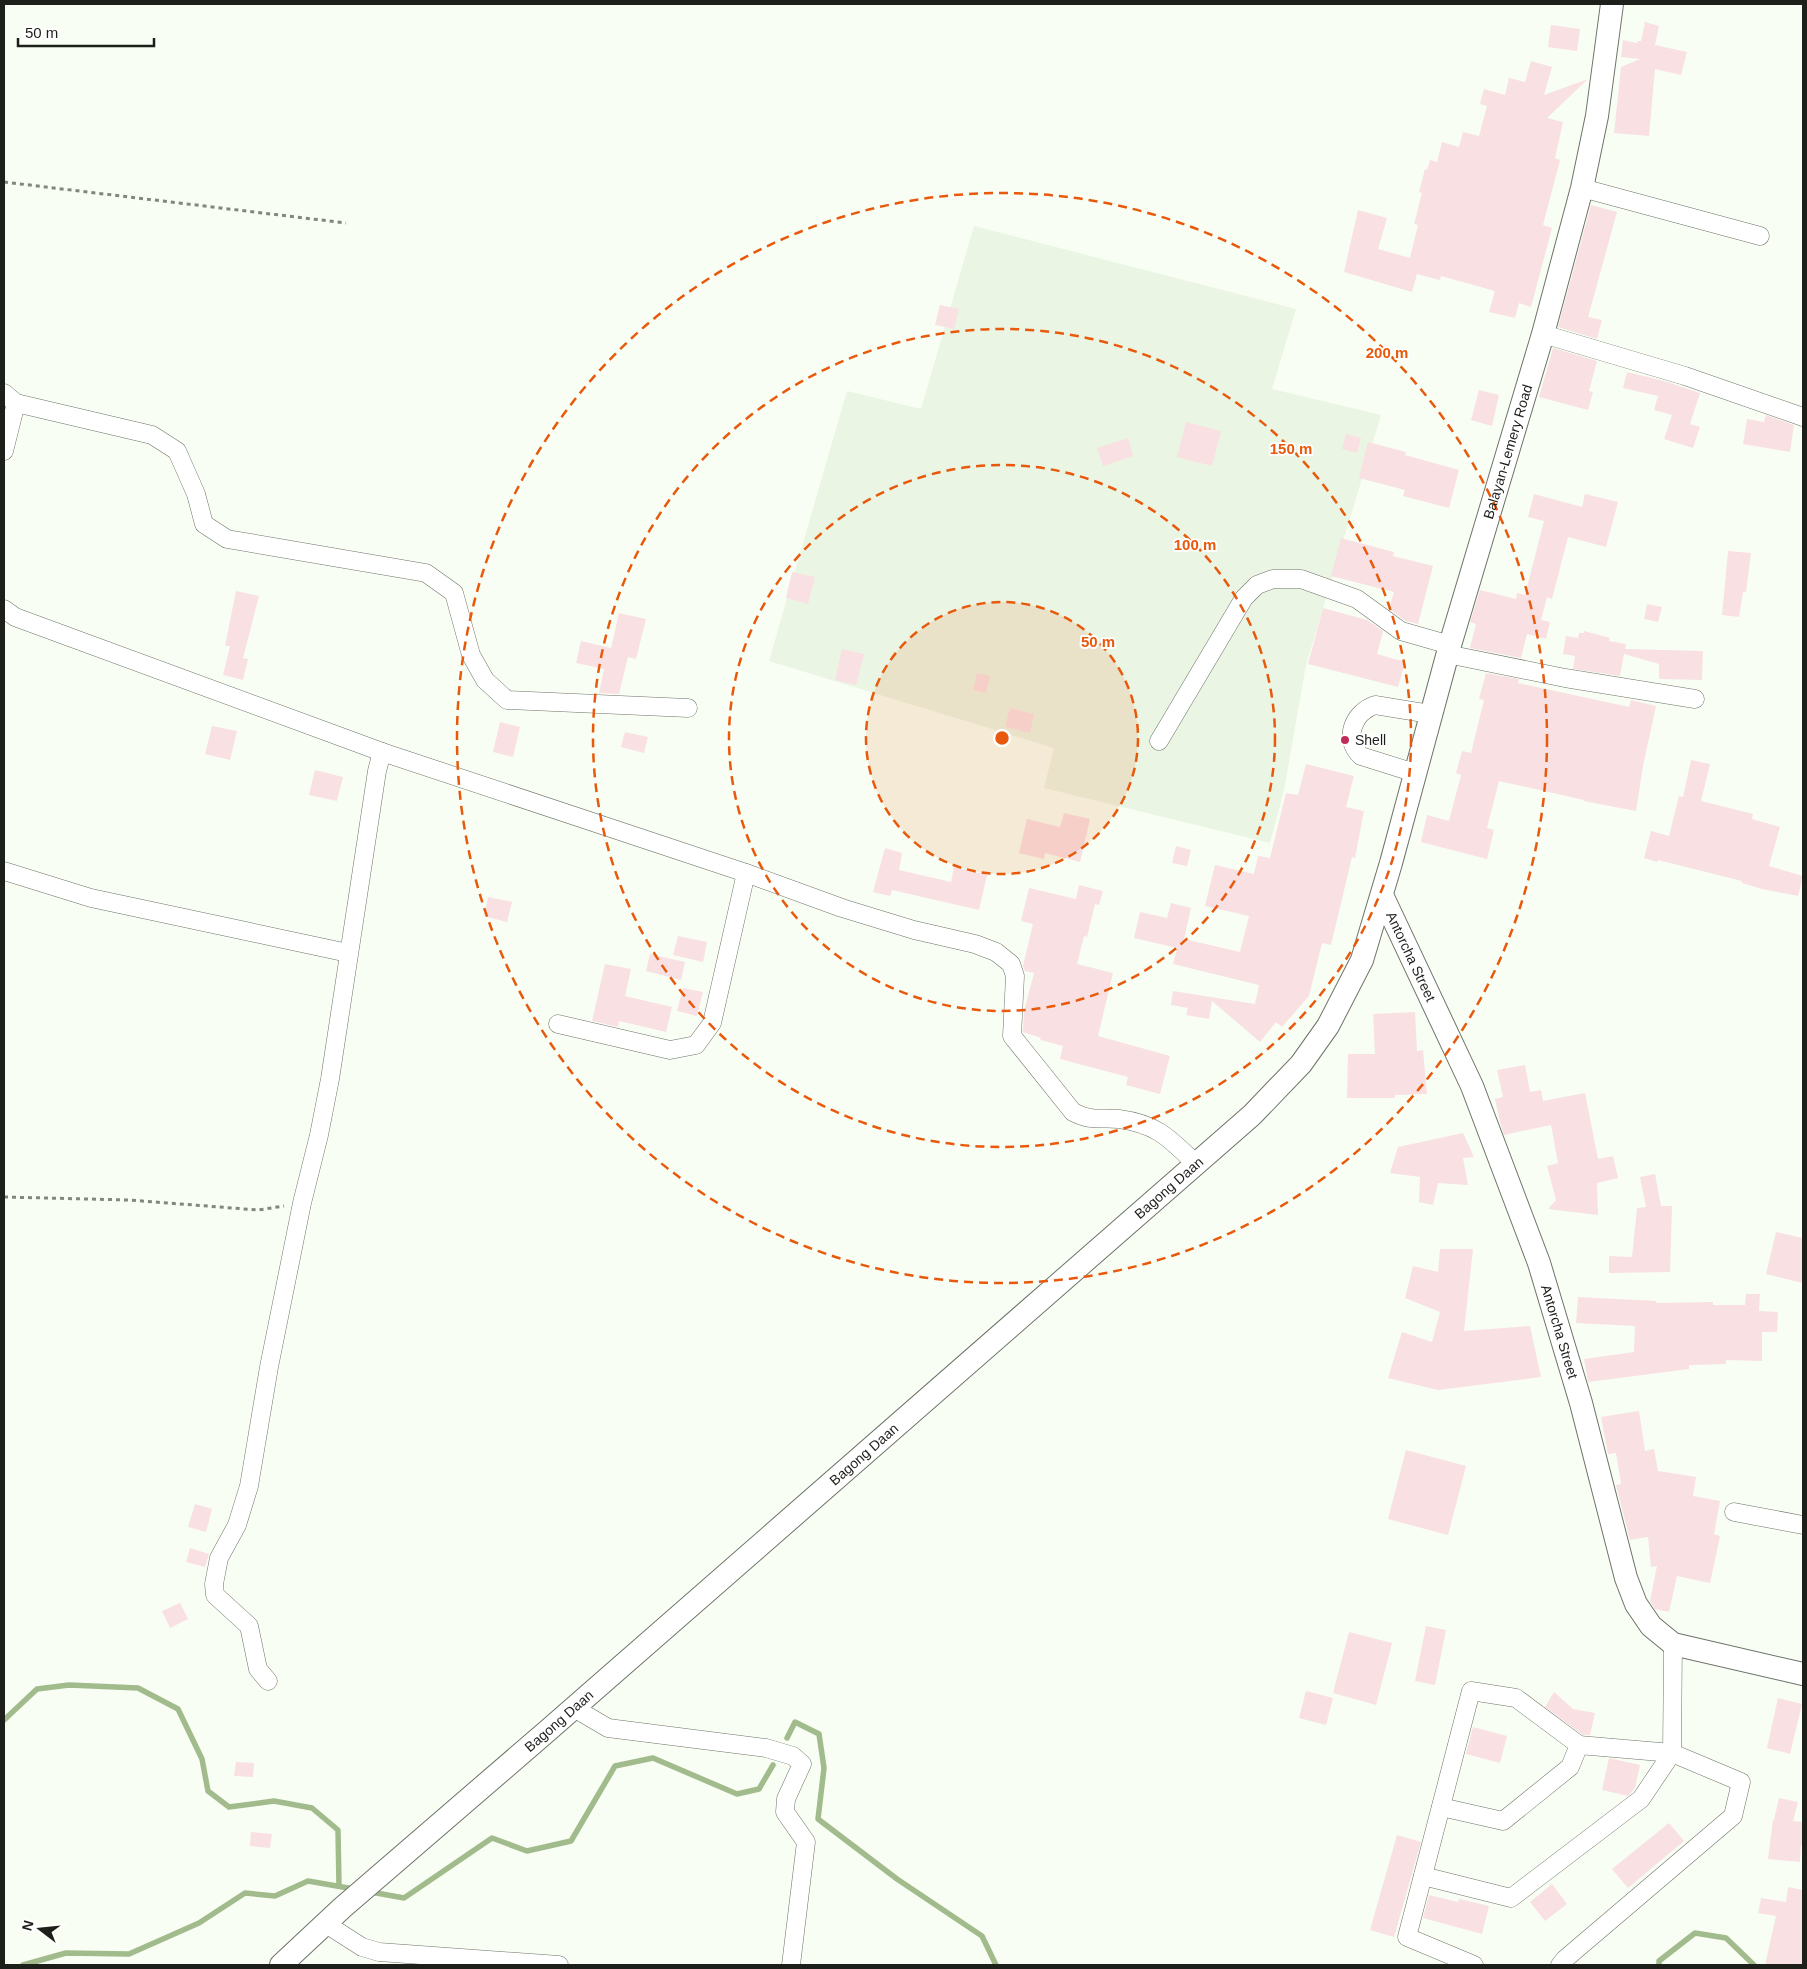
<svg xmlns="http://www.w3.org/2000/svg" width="1807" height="1969" font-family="Helvetica,sans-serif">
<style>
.built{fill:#ebf5e3}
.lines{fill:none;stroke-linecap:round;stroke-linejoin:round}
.stream{stroke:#a2bb8c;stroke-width:5.5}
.building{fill:#f9e0e3}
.minor-casing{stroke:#6e7369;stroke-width:19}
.major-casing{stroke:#6e7369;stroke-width:24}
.path{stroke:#82867e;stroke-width:3;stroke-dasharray:4 4;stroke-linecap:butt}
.minor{stroke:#fff;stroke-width:18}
.major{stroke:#fff;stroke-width:22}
.ring{fill:none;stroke:#e8590c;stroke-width:2.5;stroke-dasharray:9 6}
.poi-dot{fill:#bd2e59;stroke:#fff;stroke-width:2}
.labels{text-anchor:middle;stroke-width:4;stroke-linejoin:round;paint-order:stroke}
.street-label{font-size:14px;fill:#1d1f1b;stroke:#fff}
.poi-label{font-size:14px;fill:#1d1f1b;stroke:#fff;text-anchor:start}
.centre{fill:#e8590c;stroke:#fff;stroke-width:2.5}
.ring-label{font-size:15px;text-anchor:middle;font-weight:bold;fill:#e8590c;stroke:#fff;stroke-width:4;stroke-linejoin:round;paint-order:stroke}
</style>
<rect width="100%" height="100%" fill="#f8fef3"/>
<polygon class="built" points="974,226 1296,309 1272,389 1381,415 1306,665 1284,790 1270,843 1044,788 1054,748 769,661 847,391 921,409"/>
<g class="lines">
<g class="stream">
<polyline points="4,1720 37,1689 69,1685 138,1688 178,1709 202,1759 208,1791 229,1807 274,1801 312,1808 338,1830 339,1886"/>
<polyline points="787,1738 795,1722 819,1734 824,1768 818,1819 897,1879 982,1936 996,1965"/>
<polyline points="371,1892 404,1898 492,1838 527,1851 571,1841 615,1766 653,1758 737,1794 759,1789 773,1765"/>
<polyline points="23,1965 66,1953 129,1954 199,1923 245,1893 275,1896 308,1881 354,1889"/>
<polyline points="1659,1965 1659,1961 1695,1933 1726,1938 1754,1965"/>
</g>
</g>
<g class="building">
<polygon points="1645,22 1659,26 1655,45 1687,52 1681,75 1655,69 1649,136 1614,133 1621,67 1640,59 1621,57 1623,40 1637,43 1638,41 1641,41"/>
<polygon points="1551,25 1580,29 1577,51 1548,47"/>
<polygon points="1531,61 1552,67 1544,95 1588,79 1547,118 1563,122 1555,158 1560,160 1543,225 1552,228 1531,307 1519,303 1515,318 1489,312 1495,291 1441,276 1440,280 1417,274 1412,292 1344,272 1358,210 1387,218 1378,249 1410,258 1418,225 1414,224 1422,193 1419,192 1425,169 1427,170 1430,160 1437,162 1442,142 1459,147 1463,132 1479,136 1487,106 1480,104 1484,89 1505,95 1509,78 1525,82"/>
<polygon points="1591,205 1617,212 1588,317 1602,320 1597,339 1558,327"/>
<polygon points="940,305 959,309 954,329 935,325"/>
<polygon points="1553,348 1597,361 1589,391 1593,392 1588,410 1539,397"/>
<polygon points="1627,372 1664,381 1700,393 1690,424 1700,427 1693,448 1664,439 1672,415 1654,410 1658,396 1623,388"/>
<polygon points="1479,390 1499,395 1492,426 1471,420"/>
<polygon points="1766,415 1794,425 1790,452 1743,444 1747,419 1764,422"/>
<polygon points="1186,422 1221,431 1212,466 1177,457"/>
<polygon points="1346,434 1361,438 1357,453 1342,449"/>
<polygon points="1128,438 1133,456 1103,466 1097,448"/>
<polygon points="1368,442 1406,452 1405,455 1459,470 1449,508 1403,496 1405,490 1359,478"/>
<polygon points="1534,494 1582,507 1585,494 1618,502 1606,547 1568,537 1552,599 1547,597 1541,620 1550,622 1546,639 1527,634 1521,658 1470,648 1476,624 1470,622 1480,590 1516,599 1517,593 1525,595 1544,521 1528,517"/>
<polygon points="1341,538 1394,552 1393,556 1433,566 1418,624 1406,621 1389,609 1394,592 1331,576"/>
<polygon points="1728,551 1751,553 1746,592 1743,592 1739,617 1722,615"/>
<polygon points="792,572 815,577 808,604 786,598"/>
<polygon points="236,591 259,596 243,658 248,659 243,680 223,675 230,646 225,646"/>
<polygon points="1647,604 1662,607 1658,622 1644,619"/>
<polygon points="1323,608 1367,620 1383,631 1377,654 1405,662 1398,687 1308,664"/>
<polygon points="619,613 646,619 636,659 628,657 619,694 599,693 604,669 576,663 581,641 611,648"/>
<polygon points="1584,631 1610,638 1609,641 1626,644 1625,649 1703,651 1702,680 1659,679 1659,664 1624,654 1620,676 1573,669 1575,656 1563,654 1566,636 1578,638 1579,633 1584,633"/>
<polygon points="842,649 864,654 856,685 835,680"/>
<polygon points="977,673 990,676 986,693 973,690"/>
<polygon points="1486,673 1519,679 1518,683 1629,707 1631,700 1656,706 1643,766 1636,811 1584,801 1584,800 1499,781 1487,828 1494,830 1487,859 1421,842 1427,815 1449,821 1461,775 1456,773 1462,751 1471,753 1484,700 1479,699"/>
<polygon points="1010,708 1034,714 1030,733 1005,727"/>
<polygon points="500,722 520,727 513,757 493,752"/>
<polygon points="212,726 237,731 230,760 205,754"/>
<polygon points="625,732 648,737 644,753 621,747"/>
<polygon points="1691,760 1710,764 1701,801 1753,814 1752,819 1780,827 1769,866 1803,876 1798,896 1762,889 1742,883 1742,881 1658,860 1657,862 1644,858 1651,831 1669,836 1679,796 1683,797"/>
<polygon points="1306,764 1354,776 1346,807 1364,811 1355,858 1352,857 1331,945 1322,943 1309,996 1282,1027 1276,1022 1260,1042 1212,1001 1209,1019 1186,1015 1188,1008 1171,1005 1173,991 1255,1004 1259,985 1173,964 1177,948 1134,938 1140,912 1167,918 1171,903 1191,908 1184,939 1240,952 1249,916 1205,906 1215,865 1254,874 1258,856 1270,858 1286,793 1298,795"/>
<polygon points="315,770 343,777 337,801 309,795"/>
<polygon points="1064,813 1090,819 1080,862 1045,853 1044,859 1019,853 1027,819 1060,827"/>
<polygon points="1176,846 1191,850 1187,866 1172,863"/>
<polygon points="885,848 902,853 899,870 951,882 954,867 987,875 979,910 892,890 890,896 873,892"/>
<polygon points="1079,885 1103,891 1099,905 1095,904 1087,937 1084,936 1077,964 1113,973 1098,1036 1170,1056 1160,1094 1126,1085 1128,1077 1060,1059 1063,1046 1040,1040 1041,1038 1023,1032 1024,1011 1034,973 1025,971 1023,966 1033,924 1021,921 1029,888 1076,899"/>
<polygon points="488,897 512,902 507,922 484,916"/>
<polygon points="678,936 707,942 703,962 673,955"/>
<polygon points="650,954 685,962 681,980 646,971"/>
<polygon points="605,964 631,969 625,996 672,1007 666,1032 619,1021 618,1027 592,1021"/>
<polygon points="683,988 703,992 697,1016 677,1011"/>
<polygon points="1415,1012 1417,1051 1423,1050 1427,1094 1395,1095 1395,1098 1347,1098 1348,1054 1375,1054 1373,1014"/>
<polygon points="1525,1065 1530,1092 1541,1090 1543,1101 1585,1093 1598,1159 1613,1156 1618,1178 1597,1183 1598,1215 1548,1209 1556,1200 1547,1166 1558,1163 1551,1125 1504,1135 1500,1122 1495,1099 1503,1097 1497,1070"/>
<polygon points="1463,1133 1474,1157 1463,1158 1468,1185 1438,1183 1433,1205 1419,1202 1420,1177 1390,1173 1398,1147"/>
<polygon points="1655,1174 1661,1206 1672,1206 1670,1272 1609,1273 1609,1256 1632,1257 1637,1208 1646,1207 1640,1177"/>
<polygon points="1776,1232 1803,1238 1803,1283 1766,1274"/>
<polygon points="1440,1249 1473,1249 1464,1331 1530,1326 1541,1377 1438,1390 1388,1378 1402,1332 1432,1342 1440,1312 1405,1298 1413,1266 1438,1272"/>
<polygon points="1746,1294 1760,1294 1759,1311 1778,1312 1777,1332 1762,1332 1762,1361 1726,1360 1726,1364 1689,1365 1689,1369 1588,1382 1584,1359 1634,1352 1635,1326 1576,1323 1578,1297 1656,1301 1656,1303 1713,1302 1713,1305 1745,1305"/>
<polygon points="1639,1411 1645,1451 1654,1449 1658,1471 1696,1477 1693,1496 1720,1501 1714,1534 1720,1536 1710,1583 1677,1576 1669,1612 1655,1609 1650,1601 1657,1566 1651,1567 1648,1537 1630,1540 1616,1485 1621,1484 1616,1453 1608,1454 1601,1417"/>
<polygon points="1406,1450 1466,1466 1448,1535 1388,1519"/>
<polygon points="195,1504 212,1509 206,1532 188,1527"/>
<polygon points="190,1548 209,1554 205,1567 186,1562"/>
<polygon points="180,1603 188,1619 170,1628 162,1611"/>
<polygon points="1426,1626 1446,1630 1435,1685 1415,1681"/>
<polygon points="1349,1632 1392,1643 1376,1705 1333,1693"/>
<polygon points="1306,1691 1333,1698 1326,1725 1299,1718"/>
<polygon points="1554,1692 1573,1709 1595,1713 1590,1735 1583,1735 1545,1707"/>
<polygon points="1778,1698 1802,1704 1790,1754 1767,1748"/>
<polygon points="1473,1727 1507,1736 1500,1763 1466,1754"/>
<polygon points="1609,1758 1640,1765 1635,1788 1628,1796 1602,1790"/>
<polygon points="236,1762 254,1763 253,1777 234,1776"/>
<polygon points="1779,1798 1798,1802 1793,1821 1803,1822 1803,1845 1801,1845 1800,1862 1768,1859 1773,1820 1774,1820"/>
<polygon points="1669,1823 1684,1841 1628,1888 1612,1869"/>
<polygon points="251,1832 272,1834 270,1848 250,1846"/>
<polygon points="1397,1835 1421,1842 1394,1937 1370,1930"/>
<polygon points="1552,1884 1567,1904 1545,1921 1530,1902"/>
<polygon points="1788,1887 1803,1890 1803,1965 1765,1965 1776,1916 1758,1913 1761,1898 1786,1902"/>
<polygon points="1429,1895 1458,1902 1459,1899 1489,1906 1482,1934 1423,1918"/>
</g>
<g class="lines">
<defs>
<g id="minor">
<polyline points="1582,188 1760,236"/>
<polyline points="1543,334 1685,376 1803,417"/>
<polyline points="4,393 16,403 152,435 177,451 196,494 204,524 227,539 426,573 454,593 471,655 485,680 507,700 688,708"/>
<polyline points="4,451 16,403"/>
<path d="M4,609L15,617L382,752L746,873L842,908L914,930L975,944L996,952L1011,964L1015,976L1012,1036L1073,1112C1092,1122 1100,1117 1119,1119C1157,1124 1169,1138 1195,1163"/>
<polyline points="1447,654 1565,678 1695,699"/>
<polyline points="1159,741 1244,598 1257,585 1273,579 1301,579 1357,599 1401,631 1450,645"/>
<path d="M1415,773L1361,756C1342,739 1354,712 1375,705L1430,714"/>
<polyline points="4,871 91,898 348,953"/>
<polyline points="558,1024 670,1050 696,1045 712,1023 746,873"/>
<polyline points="1734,1512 1803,1525"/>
<polyline points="268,1681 258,1669 249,1626 215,1595 214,1584 219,1558 237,1525 249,1486 269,1367 302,1203 319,1135 330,1079 377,771 382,752"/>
<polyline points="574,1708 608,1728 766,1748 793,1756 802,1764 786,1799 785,1812 806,1842 791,1965"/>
<polyline points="1441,1807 1503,1821 1570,1767 1579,1745 1672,1753 1741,1782 1733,1816 1565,1959 1560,1965"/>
<polyline points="1423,1876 1511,1898 1641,1799 1672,1753 1673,1644"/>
<polyline points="326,1924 362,1947 379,1952 559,1965"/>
<polyline points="1474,1965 1407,1937 1471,1691 1516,1698 1579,1745"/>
</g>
<g id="major">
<path id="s1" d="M1382,895L1472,1086L1539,1263L1581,1403L1626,1578L1636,1604L1651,1626L1673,1644L1803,1674"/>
<path id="s2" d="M281,1965L342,1908L545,1733L1252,1115L1301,1064L1328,1026L1362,960L1391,863L1450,645L1543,334L1582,188L1597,116L1612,4"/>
</g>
</defs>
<use href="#minor" class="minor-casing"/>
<use href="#major" class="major-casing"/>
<g class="path">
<polyline points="4,182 346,223"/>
<polyline points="4,1197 129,1200 258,1210 284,1206"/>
</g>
<use href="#minor" class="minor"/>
<use href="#major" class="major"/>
</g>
<circle cx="1002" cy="738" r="136" fill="#e8590c" fill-opacity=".12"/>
<g class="ring">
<circle cx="1002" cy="738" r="136"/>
<circle cx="1002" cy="738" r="273"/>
<circle cx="1002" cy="738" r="409"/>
<circle cx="1002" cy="738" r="545"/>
</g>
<circle class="poi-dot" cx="1345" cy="740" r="5"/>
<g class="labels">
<g class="street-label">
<text dy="5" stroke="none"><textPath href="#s2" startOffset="2011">Balayan-Lemery Road</textPath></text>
<text dy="5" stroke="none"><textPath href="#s1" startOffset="68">Antorcha Street</textPath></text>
<text dy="5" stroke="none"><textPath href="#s2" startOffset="1180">Bagong Daan</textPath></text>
<text dy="5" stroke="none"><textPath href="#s1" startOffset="472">Antorcha Street</textPath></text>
<text dy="5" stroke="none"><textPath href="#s2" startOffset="775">Bagong Daan</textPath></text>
<text dy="5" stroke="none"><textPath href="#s2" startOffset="370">Bagong Daan</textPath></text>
</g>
<g class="poi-label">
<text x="1355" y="745">Shell</text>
</g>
</g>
<circle cx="1002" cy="738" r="8" class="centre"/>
<g class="ring-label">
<text x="1387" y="358">200 m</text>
<text x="1291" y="454">150 m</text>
<text x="1195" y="550">100 m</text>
<text x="1098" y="647">50 m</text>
</g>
<rect width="1807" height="1969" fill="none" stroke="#1d1f1b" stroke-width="10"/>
<g transform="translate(40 1929) rotate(286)" stroke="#ffffff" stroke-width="4" paint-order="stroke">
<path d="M0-4L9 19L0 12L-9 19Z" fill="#1d1f1b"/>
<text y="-8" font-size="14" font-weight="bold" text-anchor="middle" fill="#1d1f1b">N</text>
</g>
<path d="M18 38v8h136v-8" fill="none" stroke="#1d1f1b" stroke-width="2.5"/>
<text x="25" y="38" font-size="15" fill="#1d1f1b" stroke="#ffffff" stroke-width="4" paint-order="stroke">50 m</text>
</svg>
